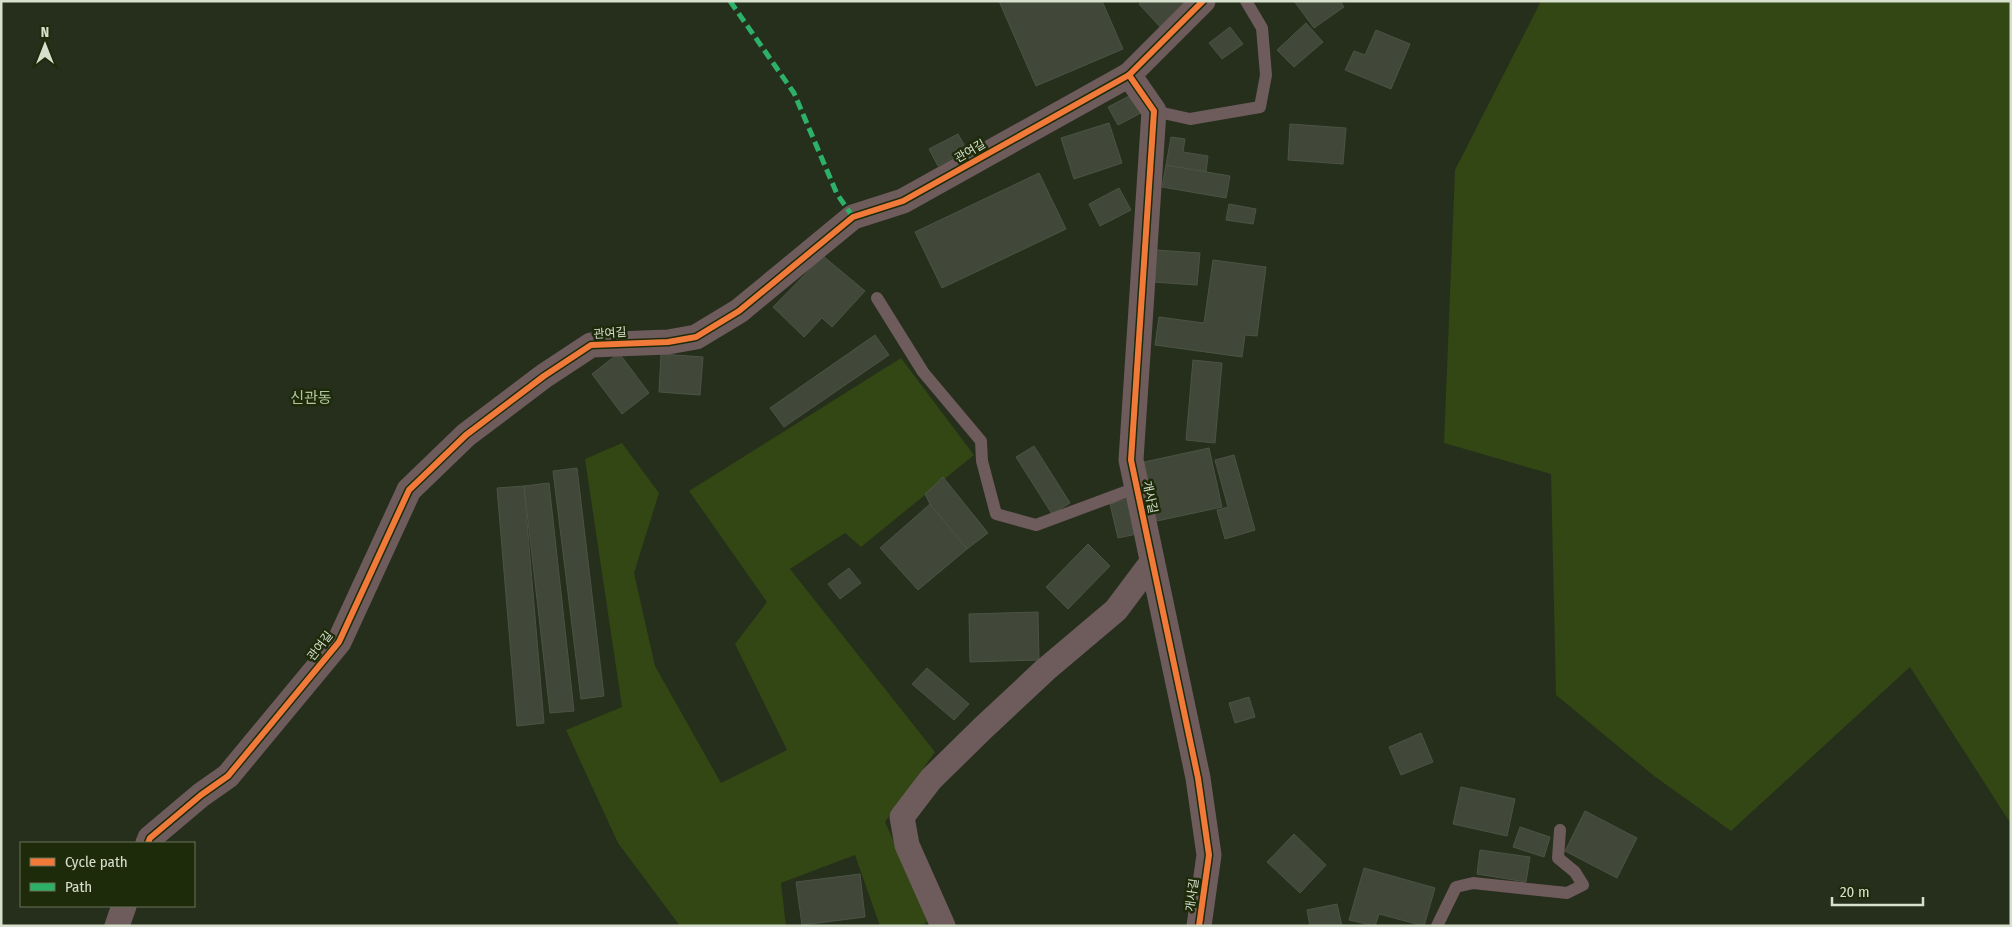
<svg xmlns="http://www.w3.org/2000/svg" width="2012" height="927" font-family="'Fira Sans Condensed','Noto Sans KR',sans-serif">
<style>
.green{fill:#324713}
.building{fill:#414839;stroke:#4c5344}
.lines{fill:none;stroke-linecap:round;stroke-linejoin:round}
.lane{stroke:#6e5b5c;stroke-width:12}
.street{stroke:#6e5b5c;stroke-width:25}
.quiet{stroke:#2db169;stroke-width:5;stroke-dasharray:10 5;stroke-linecap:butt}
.cycleway-casing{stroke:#1e2b0a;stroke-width:9}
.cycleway{stroke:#f17a3a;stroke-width:6}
.labels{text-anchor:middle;stroke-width:5;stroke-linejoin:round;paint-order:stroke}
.street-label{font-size:12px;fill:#d6e0cd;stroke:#1e2b0a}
.quarter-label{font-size:15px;fill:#b3c59f;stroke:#1e2b0a}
</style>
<rect width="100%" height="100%" fill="#262e1c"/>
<g class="green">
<polygon points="1541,1 2011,1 2011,824 1910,667 1731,831 1654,776 1556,695 1551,474 1444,443 1455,170"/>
<polygon points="901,358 974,455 861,547 845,533 790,569 935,752 885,822 930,920 920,926 880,926 855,855 781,883 786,926 680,926 618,843 566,730 622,707 585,459 622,443 659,493 634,573 655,666 721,783 787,750 735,644 767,602 689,491"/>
</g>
<g class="building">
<polygon points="999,1 1102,1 1123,49 1036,86"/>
<polygon points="1142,1 1190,1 1161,28 1139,4"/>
<polygon points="1294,1 1340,1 1344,7 1314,28"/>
<polygon points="1306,23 1323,42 1294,67 1277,50"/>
<polygon points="1230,27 1243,44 1222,59 1209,43"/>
<polygon points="1376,30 1410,44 1391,89 1345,70 1354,51 1365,55"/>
<polygon points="1131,95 1141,113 1118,125 1108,107"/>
<polygon points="1109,123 1122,163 1074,179 1061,138"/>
<polygon points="1290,124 1346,128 1343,164 1288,160"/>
<polygon points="958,134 967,150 938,166 929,149"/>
<polygon points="1171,137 1185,139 1183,152 1208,156 1206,172 1166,165"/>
<polygon points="1166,165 1230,176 1226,198 1162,187"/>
<polygon points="1039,173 1066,229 942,288 915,232"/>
<polygon points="1119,188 1131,210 1100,226 1089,204"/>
<polygon points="1229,204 1256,209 1253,224 1226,220"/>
<polygon points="1156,250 1200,253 1197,285 1153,282"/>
<polygon points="823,256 865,291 832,327 822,318 804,337 773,307"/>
<polygon points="1213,260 1266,267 1257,336 1245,335 1242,357 1155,345 1159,317 1204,323"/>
<polygon points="875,335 889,355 784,427 770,408"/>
<polygon points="619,353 649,393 622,414 592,374"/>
<polygon points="661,354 703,357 700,395 659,392"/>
<polygon points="1193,360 1222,363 1215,443 1186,440"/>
<polygon points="1034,446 1070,503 1052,514 1016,457"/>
<polygon points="1209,448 1222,507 1157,521 1144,462"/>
<polygon points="1234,455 1255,530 1225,539 1217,510 1228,507 1215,460"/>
<polygon points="577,468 604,696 581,699 553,471"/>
<polygon points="943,477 988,533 967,549 930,504 925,494"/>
<polygon points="549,483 574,711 550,713 524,486"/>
<polygon points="524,486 544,723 517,726 497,488"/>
<polygon points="1128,499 1137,534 1118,538 1110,504"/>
<polygon points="930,504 967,549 918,590 880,548"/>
<polygon points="1088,544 1110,566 1068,609 1046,587"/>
<polygon points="849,568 861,583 840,599 828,584"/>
<polygon points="1038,612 1039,660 970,662 969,614"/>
<polygon points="927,668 969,704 954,720 912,684"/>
<polygon points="1249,697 1255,717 1235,723 1229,703"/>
<polygon points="1421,733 1433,762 1401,775 1389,747"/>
<polygon points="1461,787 1515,799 1507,836 1453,824"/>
<polygon points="1585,811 1637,838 1617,878 1565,851"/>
<polygon points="1520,827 1550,837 1544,857 1513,847"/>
<polygon points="1294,834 1326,865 1300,893 1267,862"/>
<polygon points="1480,850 1530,857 1526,882 1477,874"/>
<polygon points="1364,868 1435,888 1424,926 1379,914 1375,926 1349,920"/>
<polygon points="860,874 865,917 802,925 796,882"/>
<polygon points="1337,904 1342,926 1310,926 1307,910"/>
</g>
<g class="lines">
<g class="lane">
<polyline points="1154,111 1190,119 1260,107 1266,75 1262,28 1246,1"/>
<polyline points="877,298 923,372 981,441 982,461 996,514 1036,525 1136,488"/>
<polyline points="1437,926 1456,887 1473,883 1567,893 1583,885 1575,872 1558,858 1560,830"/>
</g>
<g class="street">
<polyline points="1129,75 1154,111 1131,460 1198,778 1209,855 1199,926"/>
<polyline points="148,843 150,838 201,795 228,776 339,642 409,490 466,435 544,376 591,345 668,342 696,337 739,311 853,217 903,201 1129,75 1203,1"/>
<polyline points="117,926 124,906"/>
<polyline points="943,926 907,845 902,817 931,779 983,728 1045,670 1116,610 1152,562"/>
</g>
<polyline class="quiet" points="730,1 794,93 837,194 853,217"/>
<defs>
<g id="cycleway">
<polyline points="1129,75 1154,111 1131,460 1198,778 1209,855 1199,926"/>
<polyline points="148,843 150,838 201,795 228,776 339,642 409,490 466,435 544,376 591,345 668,342 696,337 739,311 853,217 903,201 1129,75 1203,1"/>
</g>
</defs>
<use href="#cycleway" class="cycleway-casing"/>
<use href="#cycleway" class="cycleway"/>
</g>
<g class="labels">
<g class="street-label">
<text transform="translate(970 151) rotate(-30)" y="4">관여길</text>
<text transform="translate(610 333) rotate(-4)" y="4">관여길</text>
<text transform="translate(1150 497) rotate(78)" y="4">개사길</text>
<text transform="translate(320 646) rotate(-52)" y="4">관여길</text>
<text transform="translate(1192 895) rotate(-82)" y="4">개사길</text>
</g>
<g class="quarter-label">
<text x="311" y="403">신관동</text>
</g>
</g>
<rect width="2012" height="927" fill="none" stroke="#d6e0cd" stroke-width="5"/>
<rect x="20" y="842" width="175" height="65" fill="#1e2b0a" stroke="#687358"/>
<rect x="30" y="858" width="25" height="8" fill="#f17a3a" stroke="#687358"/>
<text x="65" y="867" font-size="15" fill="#d6e0cd">Cycle path</text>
<rect x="30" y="883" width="25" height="8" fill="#2db169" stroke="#687358"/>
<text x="65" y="892" font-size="15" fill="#d6e0cd">Path</text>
<g transform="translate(45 45)" stroke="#1e2b0a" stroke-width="4" paint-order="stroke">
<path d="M0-4L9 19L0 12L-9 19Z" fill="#d6e0cd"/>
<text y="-8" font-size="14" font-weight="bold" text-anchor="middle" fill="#d6e0cd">N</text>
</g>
<path d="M1832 897v8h91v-8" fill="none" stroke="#d6e0cd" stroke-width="2.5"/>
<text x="1840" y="897" font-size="15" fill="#d6e0cd" stroke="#1e2b0a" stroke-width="4" paint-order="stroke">20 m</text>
</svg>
